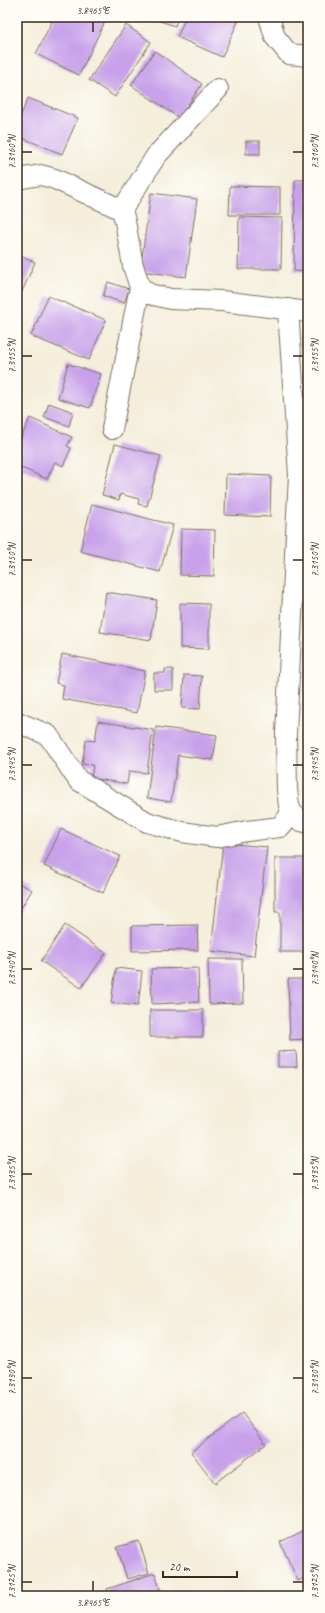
<svg xmlns="http://www.w3.org/2000/svg" width="325" height="1613" font-family="Caveat,sans-serif">
<style>
.building{fill:#c8a1ea}
.lines{fill:none;stroke-linecap:round;stroke-linejoin:round}
.street-casing{stroke:#7c6f60;stroke-width:22}
.street{stroke:#fff;stroke-width:20}
.ticks{fill:none;stroke:#3b2a1e;stroke-width:1.5}
.neatline{fill:none;stroke:#3b2a1e;stroke-width:1.5}
.ticks-label{font-size:10px;text-anchor:middle;fill:#3b2a1e}
</style>
<rect width="100%" height="100%" fill="#fdfcf7"/>
<filter id="ink" filterUnits="userSpaceOnUse"><feTurbulence type="fractalNoise" baseFrequency=".025" numOctaves="2"/><feDisplacementMap in="SourceGraphic" scale="8" xChannelSelector="R" yChannelSelector="G"/><feConvolveMatrix kernelMatrix="1 2 1 2 8 2 1 2 1" color-interpolation-filters="sRGB"/></filter>
<filter id="wash" filterUnits="userSpaceOnUse"><feTurbulence type="fractalNoise" baseFrequency=".012" numOctaves="4" result="noise"/><feDisplacementMap in="SourceGraphic" scale="16" xChannelSelector="R" yChannelSelector="G"/><feGaussianBlur stdDeviation="0.9" result="paint"/><feColorMatrix in="noise" values="0 0 0 0 0 0 0 0 0 0 0 0 0 0 0 0 0 1.4 0 .05"/><feComposite in="paint" operator="in"/></filter>
<g filter="url(#wash)">
<rect width="100%" height="100%" fill="#f4eeda"/>
<g id="blocks">
<g class="building">
<polygon points="54,17 107,17 79,75 36,54"/>
<polygon points="148,17 178,17 175,26"/>
<polygon points="186,17 240,17 222,57 177,37"/>
<polygon points="126,25 151,42 115,97 89,80"/>
<polygon points="155,51 202,84 179,118 131,85"/>
<polygon points="28,98 78,118 62,154 17,136 17,125"/>
<rect x="246" y="141" width="14" height="13"/>
<polygon points="295,180 308,180 308,272 294,271"/>
<polygon points="230,186 280,187 280,215 229,215"/>
<polygon points="151,193 197,199 186,277 140,271"/>
<polygon points="239,217 282,218 281,269 238,269"/>
<polygon points="17,254 35,262 17,303"/>
<polygon points="108,282 129,289 124,303 103,296"/>
<polygon points="48,296 106,320 89,360 31,336"/>
<polygon points="68,364 101,374 90,408 58,398"/>
<polygon points="49,403 73,412 69,426 44,417"/>
<polygon points="30,418 72,437 67,446 71,448 63,466 55,462 47,479 17,466 17,446"/>
<polygon points="115,444 161,456 147,506 138,504 139,499 120,494 119,500 102,495"/>
<polygon points="226,474 271,476 270,517 225,515"/>
<polygon points="92,504 173,525 160,572 80,551"/>
<polygon points="181,529 215,530 214,576 180,575"/>
<polygon points="106,592 157,600 151,640 100,632"/>
<polygon points="180,603 209,604 209,649 180,648"/>
<polygon points="62,654 145,671 137,713 62,699 64,685 56,683"/>
<polygon points="165,669 173,669 173,690 154,690 154,673 165,673"/>
<polygon points="184,675 202,676 200,709 182,708"/>
<polygon points="98,721 153,730 147,773 129,771 127,784 91,778 93,765 82,764 86,740 95,741"/>
<polygon points="156,727 217,735 213,760 178,755 171,802 147,798"/>
<polygon points="61,829 120,856 103,893 44,866"/>
<polygon points="223,843 267,847 254,956 211,951"/>
<polygon points="275,858 308,858 308,952 280,952 280,912 275,912"/>
<polygon points="17,882 32,890 17,915"/>
<polygon points="65,925 106,953 81,988 41,961"/>
<polygon points="197,925 198,950 132,951 132,926"/>
<polygon points="208,959 242,959 243,1003 209,1004"/>
<polygon points="116,968 142,971 138,1006 111,1003"/>
<polygon points="198,968 199,1002 152,1004 151,969"/>
<polygon points="288,979 308,979 308,1039 290,1040"/>
<rect x="150" y="1010" width="53" height="27"/>
<polygon points="296,1051 297,1067 278,1067 278,1052"/>
<polygon points="242,1413 266,1444 215,1483 191,1452"/>
<polygon points="307,1529 308,1532 308,1577 298,1581 280,1542"/>
<polygon points="139,1541 149,1573 127,1579 117,1547"/>
<polygon points="155,1573 162,1596 110,1596 107,1589"/>
</g>
</g>
</g>
<g filter="url(#ink)">
<use href="#blocks" fill-opacity="0" stroke="#7c6f60" stroke-width="1"/>
<g class="lines">
<defs>
<g id="street">
<polyline points="269,17 275,37 289,54 308,56"/>
<polyline points="17,179 41,175 55,179 122,210 125,221 133,266 140,287 149,294 171,299 222,301 308,312"/>
<polyline points="122,210 156,156 218,89"/>
<polyline points="288,309 299,475 286,734 287,789 289,806 292,813 301,821 308,823"/>
<polyline points="112,429 140,287"/>
<polyline points="17,722 48,735 78,780 147,822 182,832 217,837 247,831 280,827 292,813"/>
</g>
</defs>
<use href="#street" class="street-casing"/>
<use href="#street" class="street"/>
</g>
</g>
<path class="ticks" d="M93,22V32M22,152H32M293,152H303M22,356H32M293,356H303M22,560H32M293,560H303M22,765H32M293,765H303M22,969H32M293,969H303M22,1174H32M293,1174H303M22,1378H32M293,1378H303M93,1581V1591M22,1582H32M293,1582H303"/>
<rect width="325" height="1613" fill="none" stroke="#fdfcf7" stroke-width="44"/>
<path d="M163 1571v6h74v-6" fill="none" stroke="#3b2a1e" stroke-width="2"/>
<text x="169" y="1571" font-size="12" fill="#3b2a1e" stroke="#fdfcf7" stroke-width="3" paint-order="stroke">20 m</text>
<rect x="22" y="22" width="281" height="1569" class="neatline"/>
<g class="ticks-label">
<text x="93" y="14">3.8465°E</text>
<text transform="translate(11 152) rotate(-90)" y="4">7.3160°N</text>
<text transform="translate(314 152) rotate(-90)" y="4">7.3160°N</text>
<text transform="translate(11 356) rotate(-90)" y="4">7.3155°N</text>
<text transform="translate(314 356) rotate(-90)" y="4">7.3155°N</text>
<text transform="translate(11 560) rotate(-90)" y="4">7.3150°N</text>
<text transform="translate(314 560) rotate(-90)" y="4">7.3150°N</text>
<text transform="translate(11 765) rotate(-90)" y="4">7.3145°N</text>
<text transform="translate(314 765) rotate(-90)" y="4">7.3145°N</text>
<text transform="translate(11 969) rotate(-90)" y="4">7.3140°N</text>
<text transform="translate(314 969) rotate(-90)" y="4">7.3140°N</text>
<text transform="translate(11 1174) rotate(-90)" y="4">7.3135°N</text>
<text transform="translate(314 1174) rotate(-90)" y="4">7.3135°N</text>
<text transform="translate(11 1378) rotate(-90)" y="4">7.3130°N</text>
<text transform="translate(314 1378) rotate(-90)" y="4">7.3130°N</text>
<text transform="translate(11 1582) rotate(-90)" y="4">7.3125°N</text>
<text transform="translate(314 1582) rotate(-90)" y="4">7.3125°N</text>
<text x="93" y="1606">3.8465°E</text>
</g>
</svg>
